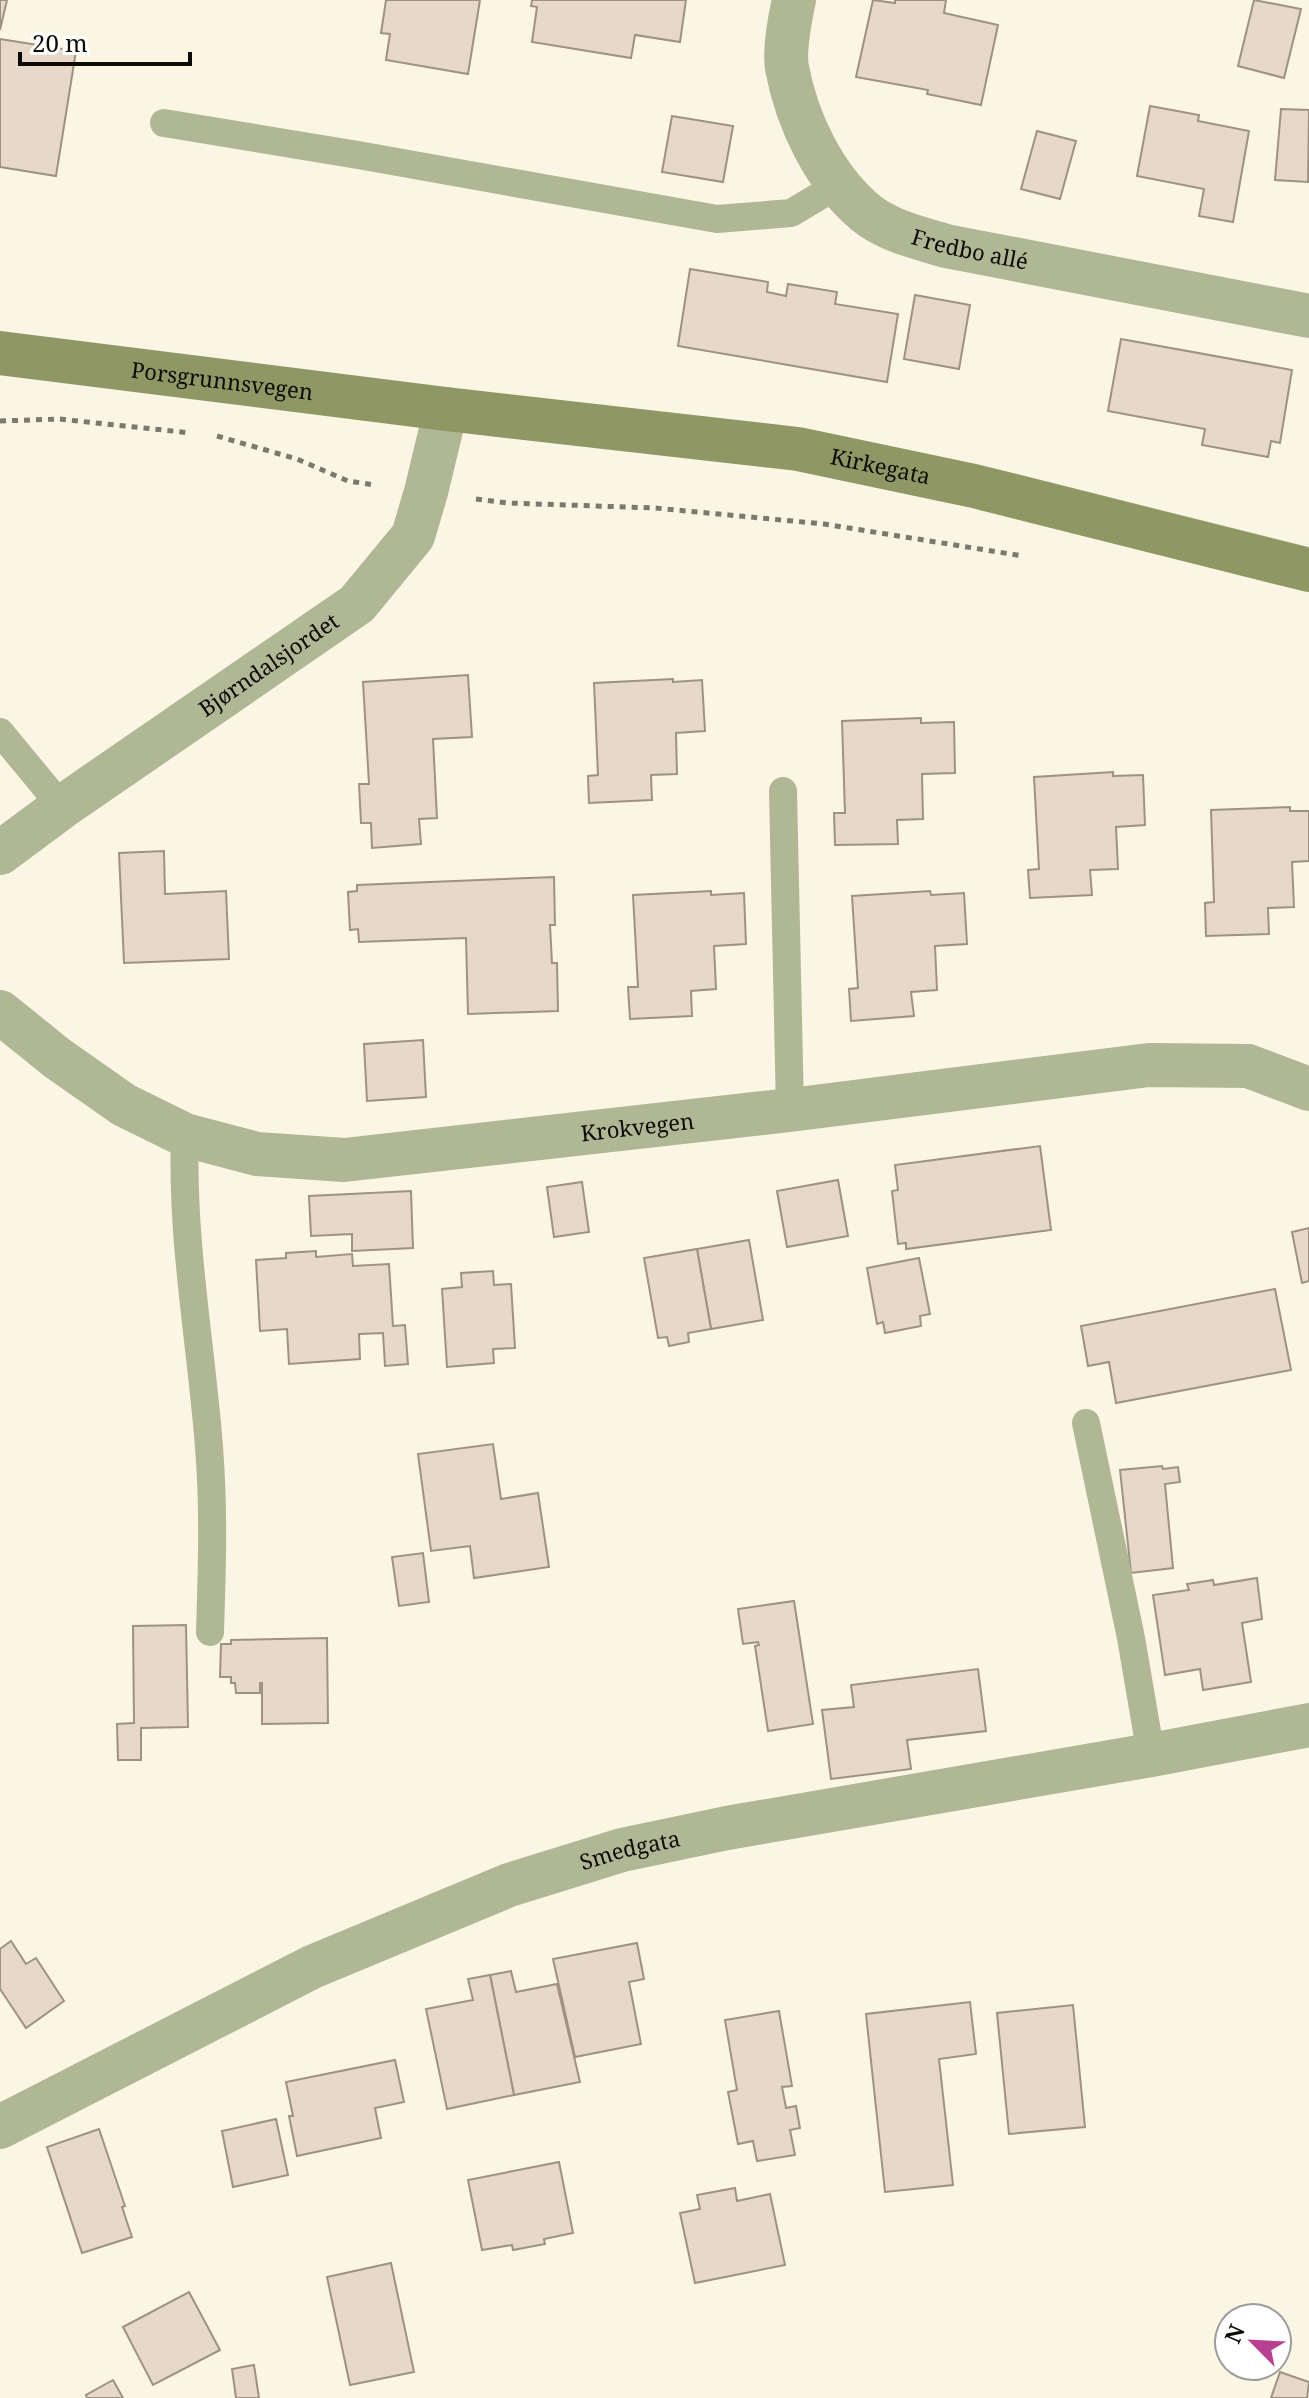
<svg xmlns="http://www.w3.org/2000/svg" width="1309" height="2398" font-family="'Noto Serif',serif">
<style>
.building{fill:#e6d9c9;stroke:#9f9283;stroke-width:2}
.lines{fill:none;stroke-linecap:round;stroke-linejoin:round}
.path{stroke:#7c786d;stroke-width:5;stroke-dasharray:6 6;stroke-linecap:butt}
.lane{stroke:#b0b795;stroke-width:28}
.street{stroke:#b0b795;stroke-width:44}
.secondary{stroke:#8f9865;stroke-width:44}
.labels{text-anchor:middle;stroke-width:7;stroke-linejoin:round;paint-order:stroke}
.street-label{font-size:22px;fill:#0d0b06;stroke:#fff}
</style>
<rect width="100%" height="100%" fill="#fbf6e3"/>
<g class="building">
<polygon points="0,0 7,0 0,30"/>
<polygon points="386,0 480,0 468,74 386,60 390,34 381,33"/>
<polygon points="532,0 686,0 680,42 635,35 631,58 532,42 537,7 531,6"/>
<polygon points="873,0 895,3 895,0 946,0 944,13 998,25 981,105 927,94 928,90 856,77"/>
<polygon points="1254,0 1301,9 1284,78 1238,66"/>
<polygon points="0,39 76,51 56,176 0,167"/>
<polygon points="1150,106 1199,115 1198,121 1249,131 1233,222 1199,216 1204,189 1137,176"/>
<polygon points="1281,109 1309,110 1308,182 1275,180"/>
<polygon points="672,116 733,126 723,182 662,172"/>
<polygon points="1037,131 1076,141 1060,199 1021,189"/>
<polygon points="690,269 768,282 767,292 786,296 788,284 837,292 835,304 898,314 887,382 678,346"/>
<polygon points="915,295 970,305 959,369 904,359"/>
<polygon points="1121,339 1292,370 1280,443 1271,441 1268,457 1202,445 1205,429 1108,411"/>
<polygon points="468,675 472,737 433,739 437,818 419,819 421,844 372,848 371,823 361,823 359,784 369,784 363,682"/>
<polygon points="673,679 673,682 702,680 705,731 676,733 677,774 651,775 652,800 589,803 588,776 598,775 594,683"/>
<polygon points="921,718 921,723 954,722 955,773 922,774 923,819 897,820 898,844 835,845 834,813 845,813 842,721"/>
<polygon points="1113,772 1113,776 1143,775 1145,825 1116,827 1118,869 1090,870 1092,895 1030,898 1028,870 1039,869 1034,777"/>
<polygon points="1290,807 1290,811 1309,811 1309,861 1292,862 1294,907 1268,908 1269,934 1206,936 1205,903 1214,902 1211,810"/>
<polygon points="164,851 165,894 226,891 229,959 124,963 119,853"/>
<polygon points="554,877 555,925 550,925 552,963 557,963 558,1011 468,1014 466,938 359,942 358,929 350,930 348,892 357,891 357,885"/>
<polygon points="711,891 711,895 744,893 746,944 714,946 716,989 691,991 692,1016 630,1019 628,987 638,987 633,895"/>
<polygon points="930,891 931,895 964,893 967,944 935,946 937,990 911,992 914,1016 851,1021 849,989 858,988 852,896"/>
<polygon points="423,1040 426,1097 367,1101 364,1044"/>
<polygon points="1040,1146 1051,1230 906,1249 906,1243 898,1244 892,1191 898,1190 895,1165"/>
<polygon points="838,1180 848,1236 787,1247 777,1191"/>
<polygon points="582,1182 589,1232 554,1237 547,1187"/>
<polygon points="411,1191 413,1248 352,1251 352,1234 311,1236 309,1196"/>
<polygon points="1309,1228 1309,1281 1302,1283 1292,1232"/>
<polygon points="749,1240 763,1320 711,1329 697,1249"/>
<polygon points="697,1249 711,1329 688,1333 689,1342 669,1346 667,1337 658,1338 644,1258"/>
<polygon points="316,1251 316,1257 352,1254 353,1266 389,1264 393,1326 405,1325 408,1364 385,1366 383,1333 359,1334 360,1359 289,1364 287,1329 260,1331 256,1260 286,1258 286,1253"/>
<polygon points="919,1258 930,1314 920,1316 921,1326 885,1333 883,1322 877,1324 867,1268"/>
<polygon points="493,1271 494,1285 511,1284 515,1348 493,1349 494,1363 447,1367 442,1289 462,1287 461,1273"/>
<polygon points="1275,1289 1291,1370 1116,1403 1109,1362 1088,1366 1081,1326"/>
<polygon points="493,1444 501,1499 538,1493 549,1567 474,1578 470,1546 431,1551 418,1454"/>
<polygon points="1162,1466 1163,1469 1178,1467 1180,1482 1165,1484 1173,1568 1131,1573 1120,1470"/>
<polygon points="423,1553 429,1602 399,1606 392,1557"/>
<polygon points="1257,1578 1262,1619 1242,1623 1251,1682 1203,1690 1200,1669 1165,1675 1153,1595 1189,1590 1187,1584 1213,1580 1214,1585"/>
<polygon points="794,1601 813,1724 768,1731 755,1646 759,1645 758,1642 743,1644 738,1609"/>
<polygon points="186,1625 188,1727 141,1728 141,1760 118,1760 117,1724 134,1723 133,1626"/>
<polygon points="327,1638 328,1723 262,1724 262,1683 260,1683 260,1693 236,1693 235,1683 231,1683 231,1677 220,1677 221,1644 231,1644 231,1640"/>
<polygon points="978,1669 986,1731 907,1740 911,1769 831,1779 822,1710 854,1707 851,1685"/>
<polygon points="11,1941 26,1964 36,1958 64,2001 26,2028 0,1989 0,1949"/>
<polygon points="637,1943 644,1979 629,1982 641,2044 575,2057 553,1959"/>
<polygon points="511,1971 516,1992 557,1984 580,2082 514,2095 490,1975"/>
<polygon points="490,1975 514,2095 447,2109 426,2009 473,2000 468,1979"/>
<polygon points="970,2002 976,2054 939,2059 953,2185 885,2192 866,2014"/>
<polygon points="1073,2005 1085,2127 1009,2134 997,2013"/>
<polygon points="779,2011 792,2086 782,2087 786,2108 796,2106 800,2128 790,2130 795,2155 757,2161 753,2141 738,2144 728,2092 737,2090 725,2020"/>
<polygon points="395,2060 404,2102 375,2108 381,2138 297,2156 289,2116 293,2116 286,2082"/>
<polygon points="276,2119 288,2175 233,2187 222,2131"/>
<polygon points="99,2129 125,2206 122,2207 132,2237 82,2253 47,2147"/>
<polygon points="559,2162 573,2233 544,2239 545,2244 513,2250 512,2245 482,2250 468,2180"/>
<polygon points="735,2188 737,2201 770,2194 785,2265 695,2283 680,2213 700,2209 697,2195"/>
<polygon points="391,2263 414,2372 350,2385 327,2277"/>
<polygon points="189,2292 220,2350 153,2385 123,2327"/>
<polygon points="254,2365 259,2398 236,2398 232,2369"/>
<polygon points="1280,2372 1309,2382 1307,2398 1271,2398"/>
<polygon points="113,2380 123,2398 87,2398 86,2395"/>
</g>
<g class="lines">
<g class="path">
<polyline points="0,421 59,419 191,433"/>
<polyline points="217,436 297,459 348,481 375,485"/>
<polyline points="476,499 508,503 655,508 824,524 1023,556"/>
</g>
<g class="lane">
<polyline points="164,123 358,155 717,219 791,213 838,185"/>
<polyline points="0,732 62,807"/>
<polyline points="783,791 790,1110"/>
<path d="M185,1135C181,1240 201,1343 209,1447C214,1509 212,1570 210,1632"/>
<polyline points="1086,1423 1131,1638 1151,1755"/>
</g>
<g class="street">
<path id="s1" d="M794,0C790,17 784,51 787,68C797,121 824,178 866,213C888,231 920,238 946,246L1309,316"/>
<path id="s2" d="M0,853L62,807L357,604L413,536L426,492L446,409"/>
<path id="s3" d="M0,1012L57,1058L124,1105L185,1135L257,1154L344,1160L790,1110L1149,1065L1248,1066L1309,1089"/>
<path id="s4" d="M0,2127L312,1967L509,1885L622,1850L727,1828L1151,1755L1309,1725"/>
</g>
<path class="secondary" id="s5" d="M0,353L446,409L798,449L974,486L1309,570"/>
</g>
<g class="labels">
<g class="street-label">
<text dy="8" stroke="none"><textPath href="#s1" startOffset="348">Fredbo allé</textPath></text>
<text dy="8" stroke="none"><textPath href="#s5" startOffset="224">Porsgrunnsvegen</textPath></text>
<text dy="8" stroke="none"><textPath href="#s5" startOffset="888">Kirkegata</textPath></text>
<text dy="8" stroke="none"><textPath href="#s2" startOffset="328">Bjørndalsjordet</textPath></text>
<text dy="8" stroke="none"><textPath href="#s3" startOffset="680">Krokvegen</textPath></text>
<text dy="8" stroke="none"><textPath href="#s4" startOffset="690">Smedgata</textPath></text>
</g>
</g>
<g transform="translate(1253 2342) rotate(294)"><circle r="38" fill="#ffffff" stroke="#9e9d9b" stroke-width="2"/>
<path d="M0-6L14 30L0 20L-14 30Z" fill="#b93f91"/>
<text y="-12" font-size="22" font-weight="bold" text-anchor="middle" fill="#0d0b06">N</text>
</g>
<path d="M20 52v12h170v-12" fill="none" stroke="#0d0b06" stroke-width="4"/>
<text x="32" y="52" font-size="24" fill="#0d0b06" stroke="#ffffff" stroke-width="6" paint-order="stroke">20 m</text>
</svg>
